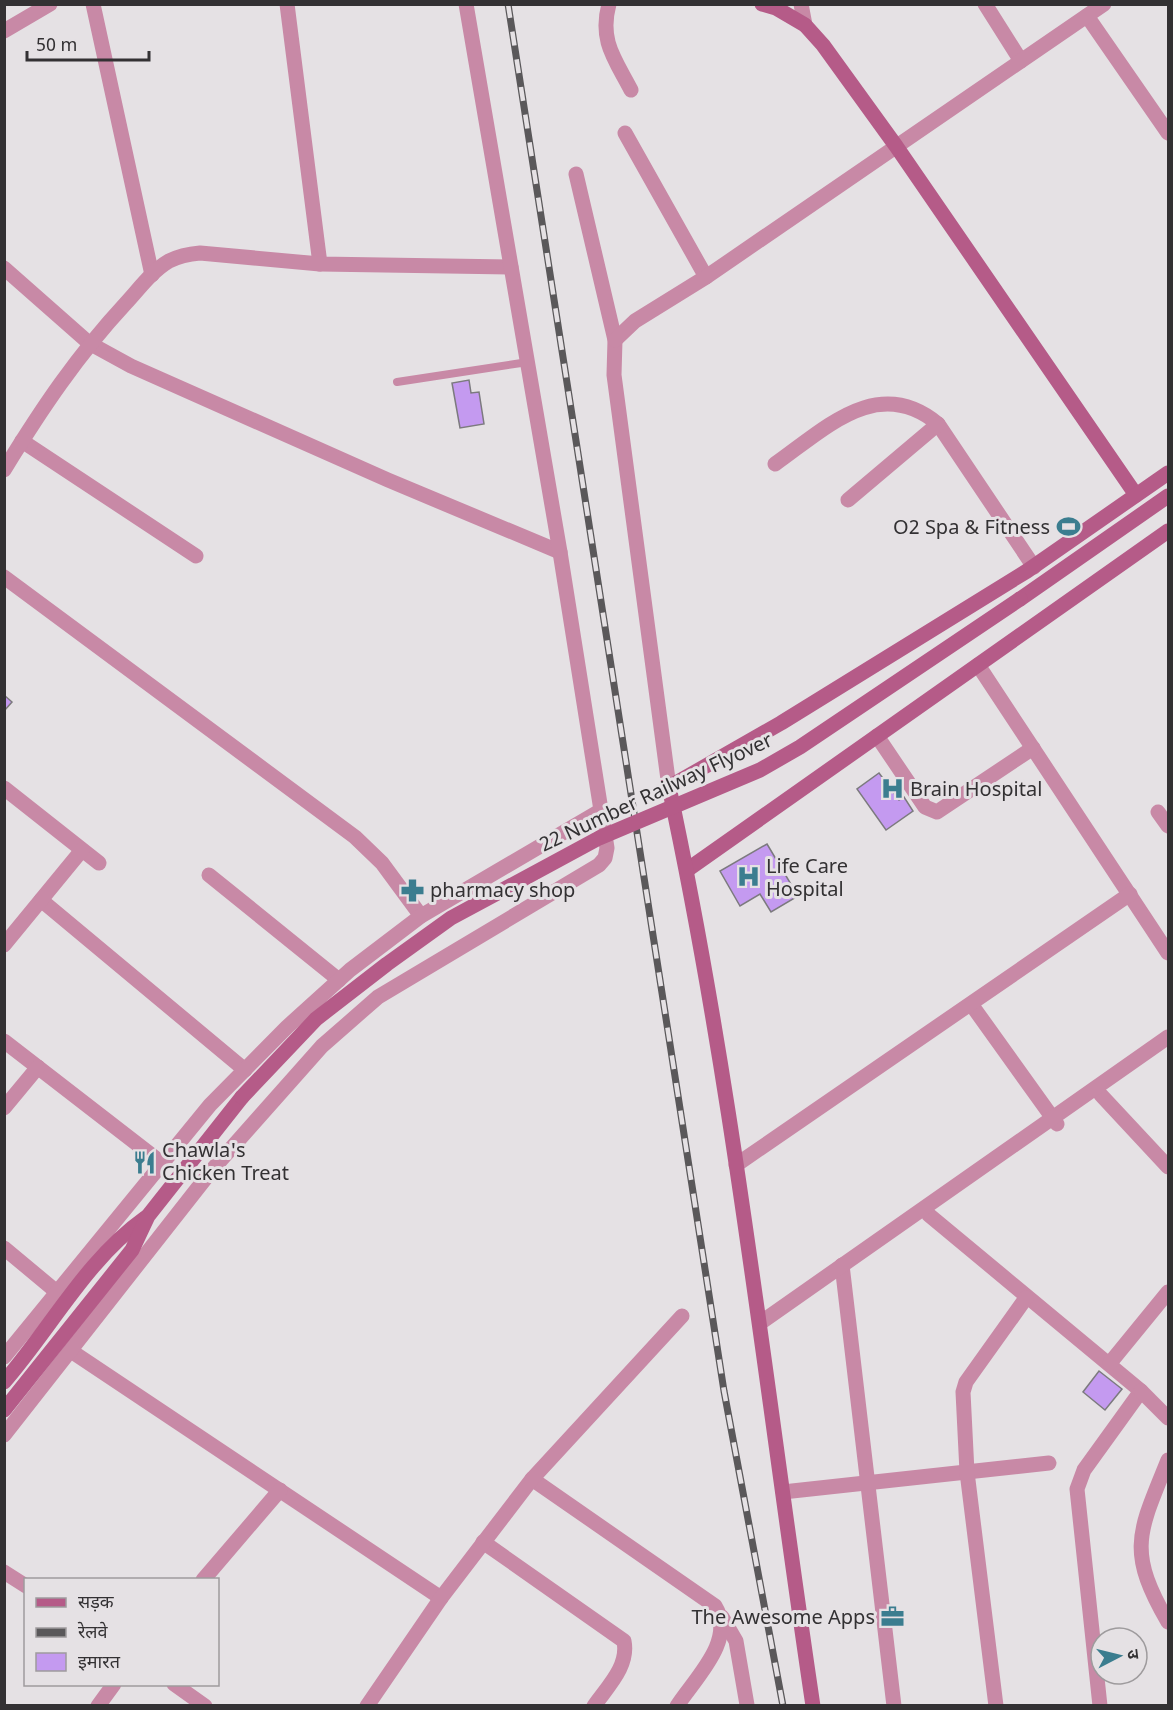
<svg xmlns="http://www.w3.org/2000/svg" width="1173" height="1710" font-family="Georgia,'Noto Sans Devanagari',serif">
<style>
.building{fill:#c49af0;stroke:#7c7a7e;stroke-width:1.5}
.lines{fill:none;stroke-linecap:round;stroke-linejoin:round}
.lane{stroke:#c889a6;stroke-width:8}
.street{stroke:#c889a6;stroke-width:15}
.secondary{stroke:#b55b88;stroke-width:15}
.rail-casing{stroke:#5a585a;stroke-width:7}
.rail{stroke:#e5e1e4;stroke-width:4.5;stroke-dasharray:14;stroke-linecap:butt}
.secondary-bridge{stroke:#b55b88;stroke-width:15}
.labels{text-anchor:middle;stroke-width:6;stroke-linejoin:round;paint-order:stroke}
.poi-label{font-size:20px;fill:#333133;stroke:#e5e1e4;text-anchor:start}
.street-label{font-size:20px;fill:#333133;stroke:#e5e1e4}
</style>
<rect width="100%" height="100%" fill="#e5e1e4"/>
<g class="building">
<polygon points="469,380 471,393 479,392 484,424 460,428 452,383"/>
<polygon points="4,695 12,702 4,711"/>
<polygon points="879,773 899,800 904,797 913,811 886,830 857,789"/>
<polygon points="767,844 798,896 771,912 760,894 740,906 720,871"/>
<polygon points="1099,1371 1122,1389 1105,1410 1083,1392"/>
</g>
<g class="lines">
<polyline class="lane" points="397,382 528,362"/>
<g class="street">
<polyline points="93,4 152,275"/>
<polyline points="287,4 320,264"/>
<path d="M609,4C599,41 615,59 631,90"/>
<polyline points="801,4 805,25"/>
<polyline points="985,4 1021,61"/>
<polyline points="1087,16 1168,133"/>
<polyline points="4,31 50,4"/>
<polyline points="625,133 706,277"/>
<polyline points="576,174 615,340 614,375 669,787"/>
<polyline points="4,268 89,343 131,366 388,480 560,552"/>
<polyline points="615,340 635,321 706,277 1104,4"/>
<polyline points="22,441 196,556"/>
<path d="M775,464C825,429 878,374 938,424L1034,567"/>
<path d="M4,470C42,408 77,356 126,303C139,289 152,271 169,261C179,256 189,254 200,253L320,264L511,267"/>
<polyline points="848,500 938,424"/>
<polyline points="4,577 355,837 382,863 421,916"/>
<polyline points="978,665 1168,953"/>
<polyline points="877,736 925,807 937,812 1033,748"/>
<polyline points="4,788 99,863"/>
<polyline points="1158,812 1168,826"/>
<polyline points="209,875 339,980"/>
<polyline points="41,900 245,1070"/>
<polyline points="4,945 82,850"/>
<polyline points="971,1004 1057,1124"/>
<polyline points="4,1041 163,1164"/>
<polyline points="1101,1095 1168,1167"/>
<polyline points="4,1108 38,1067"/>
<polyline points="736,1165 1130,894"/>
<polyline points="929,1215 1141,1391 1084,1470 1077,1489 1100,1706"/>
<polyline points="4,1248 58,1293"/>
<polyline points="842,1265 894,1706"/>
<polyline points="760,1323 1168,1037"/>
<polyline points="71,1351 441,1598"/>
<polyline points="4,1357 210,1105 287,1027 350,970 421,916 600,811"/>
<polyline points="1110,1363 1168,1292"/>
<polyline points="1141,1391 1168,1418"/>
<polyline points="4,1435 212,1170 322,1046 378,997 599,865 605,858 607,848 560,552 466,4"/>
<path d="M1168,1460C1139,1532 1126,1550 1168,1622"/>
<path d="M532,1479L715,1606C736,1640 696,1677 677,1706"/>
<polyline points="783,1492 1049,1463"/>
<path d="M483,1542L624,1641C629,1666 608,1686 594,1706"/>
<polyline points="4,1572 26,1586"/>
<polyline points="203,1580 280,1490"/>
<polyline points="722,1617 736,1641 747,1705"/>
<polyline points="174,1684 205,1706"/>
<polyline points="98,1706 114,1684"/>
<polyline points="367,1706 441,1598 532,1479 682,1316"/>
<polyline points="996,1706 967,1472 963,1392 966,1382 1026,1298"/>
</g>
<g class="secondary">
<polyline points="762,4 776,8 805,25 823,45 896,146 1136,495"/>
<polyline points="1020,599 1168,496"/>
<polyline points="687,870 1168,531"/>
<path d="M4,1382C51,1328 86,1260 145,1218"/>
<polyline points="4,1410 132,1250 148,1216 242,1097"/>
<path d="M813,1706C767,1399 734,1090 669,787L781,723L1027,571L1168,473"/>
</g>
<defs>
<polyline id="rail" points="508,4 724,1391 783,1706"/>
</defs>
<use href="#rail" class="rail-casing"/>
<use href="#rail" class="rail"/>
<polyline class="secondary-bridge" points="242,1097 316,1019 387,964 451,918 599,838 760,770 800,747 1020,599"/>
</g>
<defs>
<symbol id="stadium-bare" viewBox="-9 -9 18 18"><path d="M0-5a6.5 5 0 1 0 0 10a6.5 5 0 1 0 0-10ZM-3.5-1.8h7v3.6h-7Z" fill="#3b7d8f" stroke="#e5e1e4" stroke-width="2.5" paint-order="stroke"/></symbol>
<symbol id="hospital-bare" viewBox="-9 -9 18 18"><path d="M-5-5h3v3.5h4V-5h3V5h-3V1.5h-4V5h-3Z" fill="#3b7d8f" stroke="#e5e1e4" stroke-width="2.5" paint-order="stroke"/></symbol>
<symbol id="pharmacy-bare" viewBox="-9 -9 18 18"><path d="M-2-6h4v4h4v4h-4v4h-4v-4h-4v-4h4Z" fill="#3b7d8f" stroke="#e5e1e4" stroke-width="2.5" paint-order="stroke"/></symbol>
<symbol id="restaurant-bare" viewBox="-9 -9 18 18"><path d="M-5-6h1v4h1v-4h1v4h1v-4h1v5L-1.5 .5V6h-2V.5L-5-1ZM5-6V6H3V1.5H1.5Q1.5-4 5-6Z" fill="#3b7d8f" stroke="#e5e1e4" stroke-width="2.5" paint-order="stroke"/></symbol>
<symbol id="office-bare" viewBox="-9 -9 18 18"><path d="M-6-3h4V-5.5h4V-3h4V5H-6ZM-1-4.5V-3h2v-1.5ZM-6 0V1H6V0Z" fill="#3b7d8f" stroke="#e5e1e4" stroke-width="2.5" paint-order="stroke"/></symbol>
</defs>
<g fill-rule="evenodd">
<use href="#stadium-bare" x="1052" y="510" width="33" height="33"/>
<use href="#hospital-bare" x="876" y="772" width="33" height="33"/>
<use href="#hospital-bare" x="732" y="860" width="33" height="33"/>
<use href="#pharmacy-bare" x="396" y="874" width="33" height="33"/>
<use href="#restaurant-bare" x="128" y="1146" width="33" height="33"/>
<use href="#office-bare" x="876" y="1600" width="33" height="33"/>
</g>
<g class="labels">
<g class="poi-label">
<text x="1050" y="534" text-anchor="end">O2 Spa &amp; Fitness</text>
<text x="910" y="796">Brain Hospital</text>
<text x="766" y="873">Life Care<tspan x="766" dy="23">Hospital</tspan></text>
<text x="430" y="897">pharmacy shop</text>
<text x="162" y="1157">Chawla's<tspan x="162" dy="23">Chicken Treat</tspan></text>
<text x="875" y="1624" text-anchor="end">The Awesome Apps</text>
</g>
<g class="street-label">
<text transform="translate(656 792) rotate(-25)" y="7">22 Number Railway Flyover</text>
</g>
</g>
<rect width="1173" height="1710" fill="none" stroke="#333133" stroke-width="12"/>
<rect x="24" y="1578" width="195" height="108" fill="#e5e1e4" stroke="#9e9b9d" stroke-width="1.5"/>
<rect x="36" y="1598" width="30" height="9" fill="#b55b88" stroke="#9e9b9d" stroke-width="1.5"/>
<text x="78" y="1608" font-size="18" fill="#333133">सड़क</text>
<rect x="36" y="1628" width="30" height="9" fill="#5a585a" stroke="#9e9b9d" stroke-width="1.5"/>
<text x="78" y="1638" font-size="18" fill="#333133">रेलवे</text>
<rect x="36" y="1653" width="30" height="18" fill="#c49af0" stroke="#9e9b9d" stroke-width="1.5"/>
<text x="78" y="1668" font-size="18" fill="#333133">इमारत</text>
<g transform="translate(1119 1656) rotate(83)"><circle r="28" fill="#e5e1e4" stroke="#9e9b9d" stroke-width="1.5"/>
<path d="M0-4.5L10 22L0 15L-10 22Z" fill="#3b7d8f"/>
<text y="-9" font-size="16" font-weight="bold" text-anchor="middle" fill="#333133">उ</text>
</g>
<path d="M27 51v9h122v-9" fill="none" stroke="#333133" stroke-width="3"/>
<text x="36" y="51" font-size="18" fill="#333133" stroke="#e5e1e4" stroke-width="4.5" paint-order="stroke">50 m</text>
</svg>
